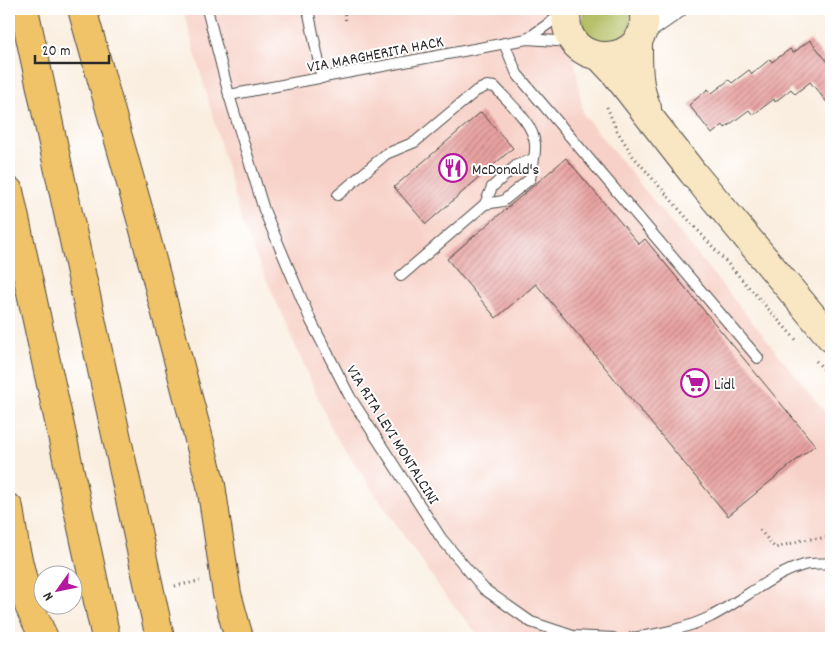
<svg xmlns="http://www.w3.org/2000/svg" width="840" height="647" font-family="Dekko,sans-serif">
<style>
.built{fill:#f7d1c7}
.green{fill:#b0bc5e;stroke:#6e7444}
.building{fill:url(#building-hatch)}
.lines{fill:none;stroke-linecap:round;stroke-linejoin:round}
.lane-casing{stroke:#4a4846;stroke-width:12}
.street-casing{stroke:#4a4846;stroke-width:21}
.secondary-casing{stroke:#4a4846;stroke-width:30}
.highway-casing{stroke:#4a4846;stroke-width:30}
.path{stroke:#4a4846;stroke-width:3;stroke-dasharray:1 4;stroke-linecap:butt}
.lane{stroke:#fff;stroke-width:10}
.street{stroke:#fff;stroke-width:19}
.secondary{stroke:#f9e7c3;stroke-width:28}
.highway{stroke:#f0c369;stroke-width:28}
.labels{text-anchor:middle;stroke-width:4;stroke-linejoin:round;paint-order:stroke}
.street-label{font-size:16px;fill:#2b2b2b;stroke:#fff}
.poi-label{font-size:16px;fill:#2b2b2b;stroke:#fff;text-anchor:start}
</style>
<defs>
<pattern id="building-hatch" width="6" height="6" patternUnits="userSpaceOnUse" patternTransform="scale(1.25)"><rect width="6" height="6" fill="#e8a2a1"/><path d="M-1 1l2-2M0 6l6-6M5 7l2-2" fill="none" stroke="#bc8483"/></pattern>
</defs>
<rect width="100%" height="100%" fill="#fff"/>
<filter id="ink" filterUnits="userSpaceOnUse"><feTurbulence type="fractalNoise" baseFrequency=".02" numOctaves="2"/><feDisplacementMap in="SourceGraphic" scale="10" xChannelSelector="R" yChannelSelector="G"/><feConvolveMatrix kernelMatrix="1 2 1 2 8 2 1 2 1" color-interpolation-filters="sRGB"/></filter>
<filter id="wash" filterUnits="userSpaceOnUse"><feTurbulence type="fractalNoise" baseFrequency=".0096" numOctaves="4" result="noise"/><feDisplacementMap in="SourceGraphic" scale="20" xChannelSelector="R" yChannelSelector="G"/><feGaussianBlur stdDeviation="1.12" result="paint"/><feColorMatrix in="noise" values="0 0 0 0 0 0 0 0 0 0 0 0 0 0 0 0 0 1.4 0 .05"/><feComposite in="paint" operator="in"/></filter>
<g filter="url(#wash)">
<rect width="100%" height="100%" fill="#faeee0"/>
<polygon class="built" points="183,9 567,9 583,114 831,419 831,638 481,638 444,594 333,432 243,226"/>
<path class="green" d="M585,9H630L632,14L629,34L614,45C608,44 598,44 593,41C582,34 580,20 585,9Z"/>
<g id="blocks">
<g class="building">
<polygon points="810,40 831,66 831,107 810,82 795,94 791,89 775,102 774,99 753,115 749,110 725,128 723,125 712,134 689,105 708,89 712,93 729,80 732,83 749,70 752,74 770,59 772,62 790,49 793,53"/>
<polygon points="481,112 513,148 426,224 394,187"/>
<polygon points="566,158 639,244 645,239 815,445 728,516 536,284 496,318 447,259"/>
</g>
</g>
</g>
<g filter="url(#ink)">
<use href="#blocks" fill-opacity="0" stroke="#4a4846" stroke-width="1"/>
<g class="lines">
<defs>
<g id="lane">
<polyline points="207,9 229,95 264,210 311,321 350,397 441,538 484,589 531,622 573,636 613,638"/>
<polyline points="308,9 322,78"/>
<polyline points="527,39 565,12"/>
<polyline points="504,43 517,74 758,358"/>
<polyline points="229,95 527,39 571,42"/>
<path d="M338,195L386,154L415,142L476,91L487,86L495,87C509,103 533,122 535,144C536,155 532,168 530,179L503,201L485,204"/>
<polyline points="401,276 485,204 492,187 517,165 533,159"/>
<path d="M632,638C658,634 686,629 710,617C742,601 770,575 804,565C812,563 823,564 831,563"/>
</g>
<polyline id="street" points="640,35 677,9"/>
<g id="secondary">
<path d="M567,9C557,75 657,68 643,9"/>
<path d="M638,39C638,63 637,86 647,108"/>
<polyline points="600,57 615,73 693,173 831,338"/>
</g>
<g id="highway">
<polyline points="24,9 160,638"/>
<polyline points="82,9 143,226 211,485 227,594 239,638"/>
<polyline points="9,191 106,638"/>
<polyline points="9,508 15,547 29,606 44,638"/>
</g>
</defs>
<use href="#lane" class="lane-casing"/>
<use href="#street" class="street-casing"/>
<use href="#secondary" class="secondary-casing"/>
<use href="#highway" class="highway-casing"/>
<g class="path">
<polyline points="344,9 346,23"/>
<polyline points="607,107 616,129 633,156 685,216 798,342"/>
<polyline points="816,361 831,377"/>
<polyline points="760,530 775,548 803,540 831,537"/>
<polyline points="175,586 200,581"/>
<polyline points="59,610 73,607"/>
</g>
<use href="#lane" class="lane"/>
<use href="#street" class="street"/>
<use href="#secondary" class="secondary"/>
<use href="#highway" class="highway"/>
</g>
</g>
<defs>
<symbol id="restaurant-ring" viewBox="-11 -11 22 22"><circle r="9.5" fill="#fff" stroke="#b5179e" stroke-width="1.5"/><path d="M-5-6h1v4h1v-4h1v4h1v-4h1v5L-1.5 .5V6h-2V.5L-5-1ZM5-6V6H3V1.5H1.5Q1.5-4 5-6Z" fill="#b5179e"/></symbol>
<symbol id="supermarket-ring" viewBox="-11 -11 22 22"><circle r="9.5" fill="#fff" stroke="#b5179e" stroke-width="1.5"/><path d="M-6-5.5h2.5l.6 2H6L4.5 2H-2.5L-4.4-4H-6ZM-1.5 3.2a1.3 1.3 0 1 0 .1 0ZM3 3.2a1.3 1.3 0 1 0 .1 0Z" fill="#b5179e"/></symbol>
</defs>
<g fill-rule="evenodd">
<use href="#restaurant-ring" x="437" y="152" width="32" height="32"/>
<use href="#supermarket-ring" x="679" y="367" width="32" height="32"/>
</g>
<g class="labels">
<g class="street-label">
<text transform="translate(375 53) rotate(-11)" y="6">VIA MARGHERITA HACK</text>
<text transform="translate(394 434) rotate(58)" y="6">VIA RITA LEVI MONTALCINI</text>
</g>
<g class="poi-label">
<text x="472" y="174">McDonald's</text>
<text x="714" y="389">Lidl</text>
</g>
</g>
<rect width="840" height="647" fill="none" stroke="#fff" stroke-width="30"/>
<g transform="translate(58 590) rotate(237)"><circle r="24" fill="#ffffff" stroke="#aaaaaa"/>
<path d="M0-4L9 19L0 12L-9 19Z" fill="#b5179e"/>
<text y="-8" font-size="14" font-weight="bold" text-anchor="middle" fill="#2b2b2b">N</text>
</g>
<path d="M35 55v8h74v-8" fill="none" stroke="#2b2b2b" stroke-width="2.5"/>
<text x="42" y="55" font-size="15" fill="#2b2b2b" stroke="#ffffff" stroke-width="4" paint-order="stroke">20 m</text>
</svg>
